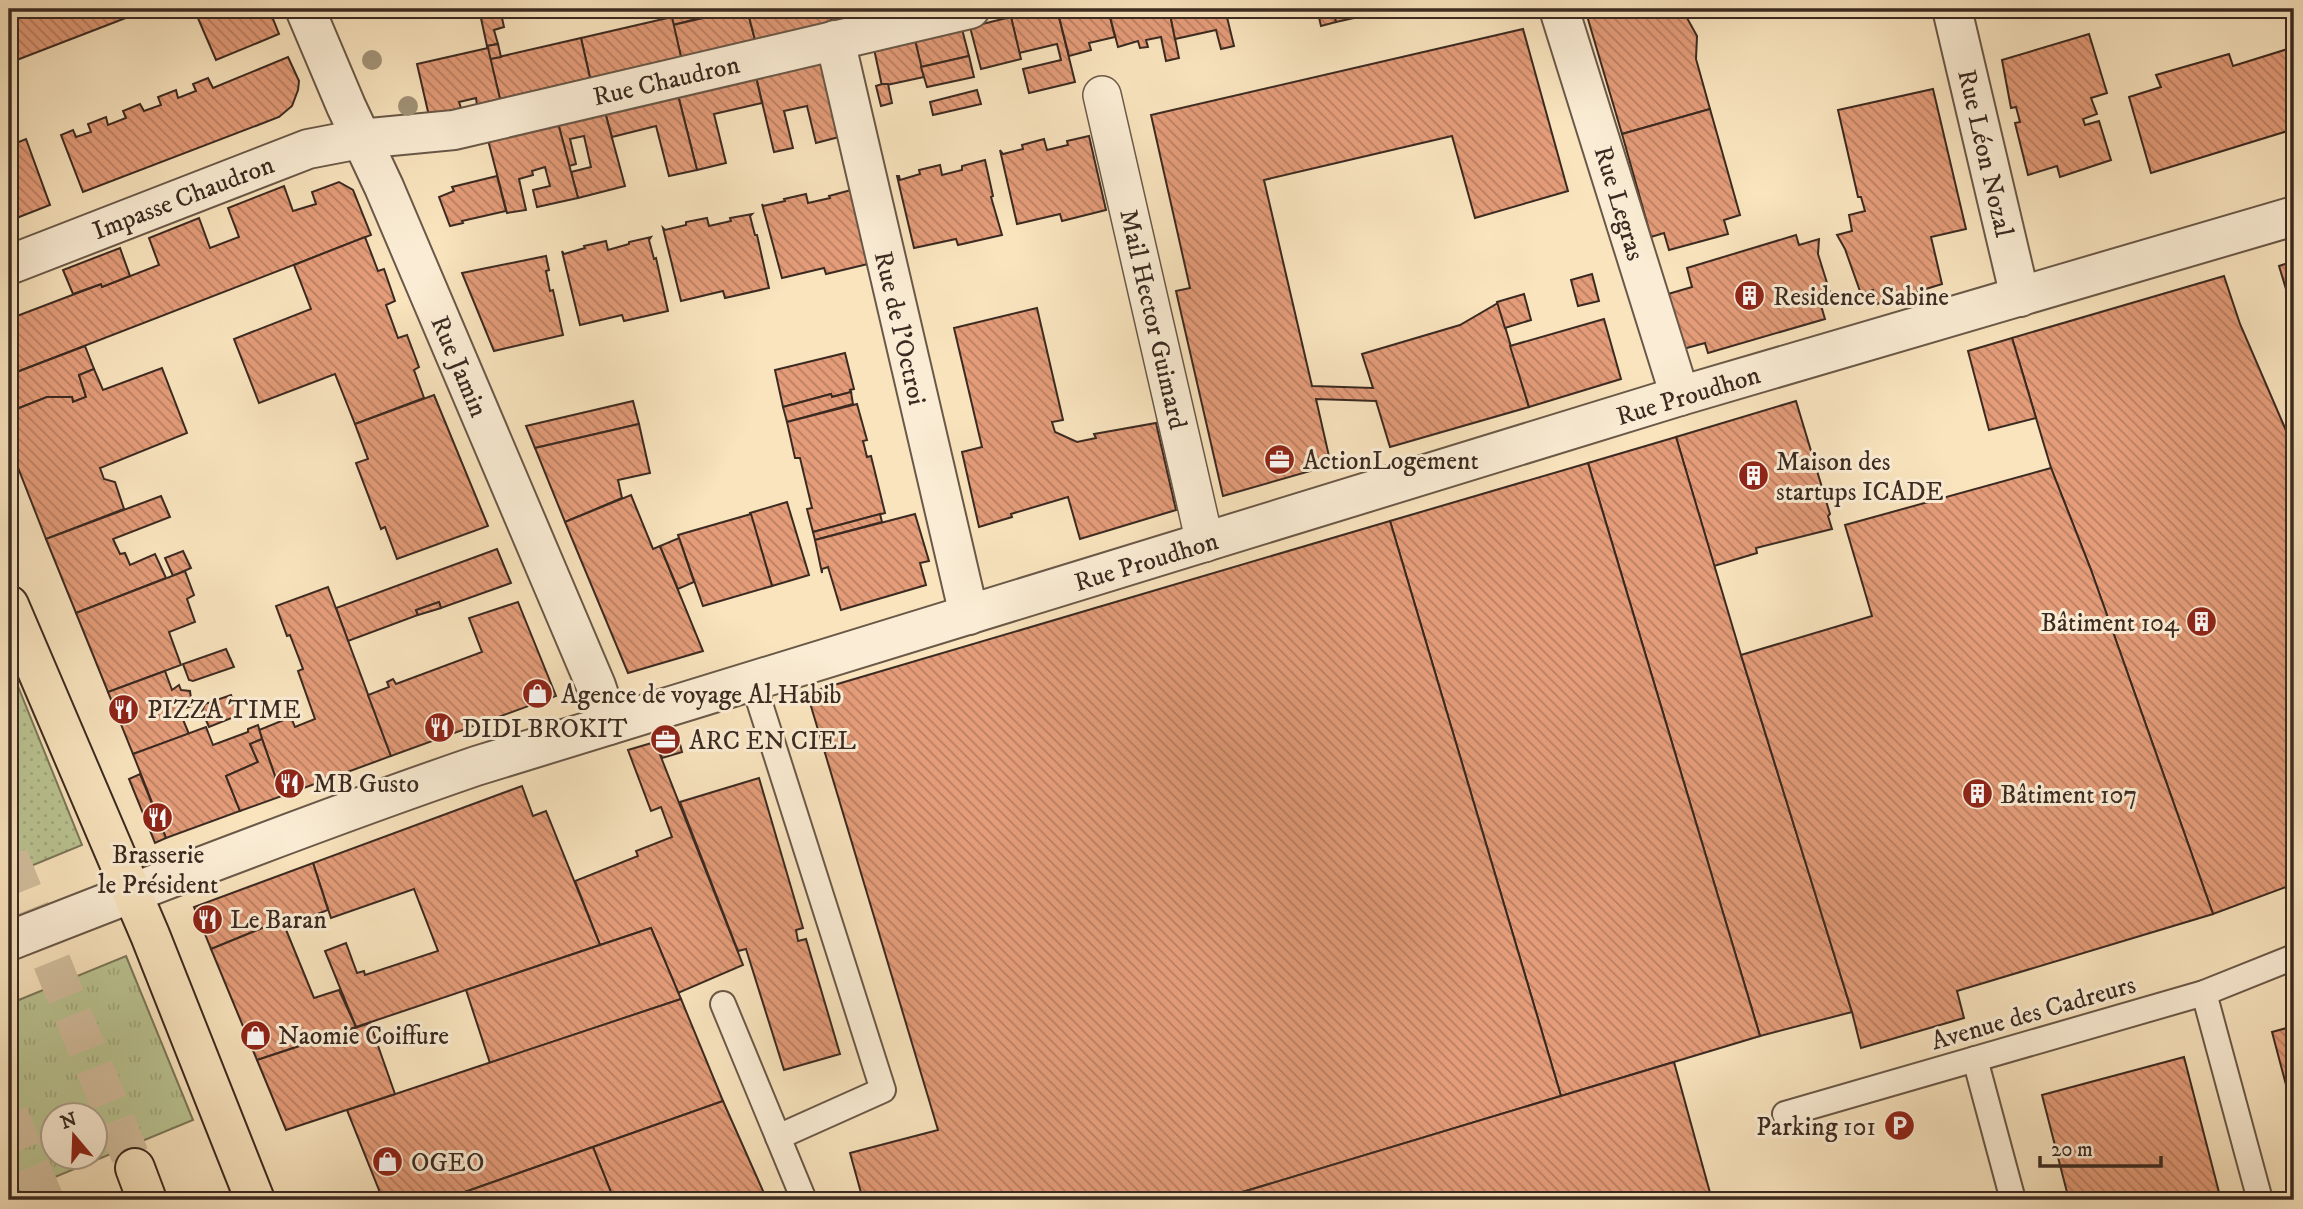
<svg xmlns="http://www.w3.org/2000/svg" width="2303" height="1209" font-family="'IM FELL DW Pica',serif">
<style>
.grass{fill:url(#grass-tufts);stroke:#7b785a;stroke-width:2;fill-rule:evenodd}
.park{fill:url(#park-dots);stroke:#7b785a;stroke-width:2}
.building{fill:url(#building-back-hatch);stroke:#3b2a21;stroke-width:2}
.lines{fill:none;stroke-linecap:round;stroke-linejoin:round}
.motorway-tunnel{stroke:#d3bf9f;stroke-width:38;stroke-dasharray:38 19;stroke-linecap:butt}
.service-casing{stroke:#6a5848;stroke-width:28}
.pedestrian-casing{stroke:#6a5848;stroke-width:40}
.minor-casing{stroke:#6a5848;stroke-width:42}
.primary-casing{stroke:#3b2a21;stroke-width:42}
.motorway-casing{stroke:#3b2a21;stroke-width:42}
.service{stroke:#fbedd5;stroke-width:24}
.pedestrian{stroke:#fbedd5;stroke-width:37}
.minor{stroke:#fbedd5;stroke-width:38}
.primary{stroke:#f9e4be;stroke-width:38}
.motorway{stroke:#f9e4be;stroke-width:38}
.tree{fill:#a29378}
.labels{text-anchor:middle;stroke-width:6;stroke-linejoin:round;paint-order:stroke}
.street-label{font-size:26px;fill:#3b2a21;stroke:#fbedd5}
.poi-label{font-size:26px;fill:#3b2a21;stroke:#fbedd5;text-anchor:start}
</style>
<defs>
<pattern id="grass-tufts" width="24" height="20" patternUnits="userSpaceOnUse" patternTransform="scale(1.75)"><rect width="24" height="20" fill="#bbc593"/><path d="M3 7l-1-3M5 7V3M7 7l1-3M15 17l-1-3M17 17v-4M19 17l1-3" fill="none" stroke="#a2a97e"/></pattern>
<pattern id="park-dots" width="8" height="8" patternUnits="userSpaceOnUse" patternTransform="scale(1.75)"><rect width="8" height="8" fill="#bbc593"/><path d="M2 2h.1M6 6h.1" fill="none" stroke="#a2a97e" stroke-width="1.8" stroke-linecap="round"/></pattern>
<pattern id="building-back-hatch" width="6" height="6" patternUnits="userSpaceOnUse" patternTransform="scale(1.75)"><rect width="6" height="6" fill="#e49c79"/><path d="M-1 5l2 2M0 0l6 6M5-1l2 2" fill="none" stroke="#ba7f63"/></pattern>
</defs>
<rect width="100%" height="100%" fill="#f9e4be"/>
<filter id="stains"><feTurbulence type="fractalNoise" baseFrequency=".00286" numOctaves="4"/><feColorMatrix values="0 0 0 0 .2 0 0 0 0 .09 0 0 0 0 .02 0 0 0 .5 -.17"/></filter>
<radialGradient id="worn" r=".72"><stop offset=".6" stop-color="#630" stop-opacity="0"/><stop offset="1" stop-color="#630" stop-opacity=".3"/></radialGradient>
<path class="grass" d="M126,956L193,1120L9,1196V1004ZM52,1114H94V1156H52Z"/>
<polygon class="park" points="9,664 82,845 9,875"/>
<g class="building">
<polygon points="9,9 149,9 9,63"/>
<polygon points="194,9 269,9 279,34 216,60"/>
<polygon points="479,9 500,9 504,27 494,30 498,44 487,46"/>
<polygon points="678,9 694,9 696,19 673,25 670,11"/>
<polygon points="742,9 747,9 755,40 681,57 673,25"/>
<polygon points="747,9 829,9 832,22 755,40"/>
<polygon points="829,9 889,9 832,22"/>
<polygon points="1049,9 1057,9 1075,82 1029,93 1023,69 1061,60 1057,44 1019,53 1011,17"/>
<polygon points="1057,9 1108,9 1115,37 1089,43 1091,50 1069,56"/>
<polygon points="1108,9 1169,9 1179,58 1166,61 1161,37 1146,40 1148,47 1140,48 1138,41 1118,47"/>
<polygon points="1169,9 1225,9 1234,46 1221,49 1216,30 1175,39"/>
<polygon points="1317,9 1333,9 1336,22 1321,26"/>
<polygon points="1333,9 1352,9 1354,18 1336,22"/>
<polygon points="1585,9 1682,9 1697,36 1696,59 1710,109 1622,134"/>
<polygon points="672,17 681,57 590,78 581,38"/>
<polygon points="1011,17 1021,59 981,69 970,27"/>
<polygon points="962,29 969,56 921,67 915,40"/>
<polygon points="1523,29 1568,191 1475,218 1452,136 1264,180 1312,386 1373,388 1362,354 1460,325 1498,303 1529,407 1390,447 1376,401 1316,399 1331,465 1223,496 1176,291 1190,288 1151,115"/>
<polygon points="2089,34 2107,93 2091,98 2097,114 2083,119 2085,125 2099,121 2111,160 2060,177 2057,166 2028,175 2015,123 2020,122 2016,107 2011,108 2002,60"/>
<polygon points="581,38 590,78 500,99 490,59"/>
<polygon points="915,40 924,77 882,86 874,49"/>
<polygon points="498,44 501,57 490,59 487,46"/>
<polygon points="2294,47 2294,129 2151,173 2129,97 2161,87 2156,75 2229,54 2233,66"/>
<polygon points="488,48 500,99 477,105 476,98 459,102 461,108 429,116 417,64"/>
<polygon points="969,56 974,77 927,87 921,67"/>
<polygon points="288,57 299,81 298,90 292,106 279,117 83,192 61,135 73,130 76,137 91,132 88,124 106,117 108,125 126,118 123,111 140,104 144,111 161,105 158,97 176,90 178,98 196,91 193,84 208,78 213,88"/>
<polygon points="821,62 839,137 816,143 807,106 784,111 793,148 774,152 756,77"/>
<polygon points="756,77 762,103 714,114 726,163 697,170 678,95"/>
<polygon points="882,84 888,84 892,103 881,106 876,86"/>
<polygon points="1933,89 1966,229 1931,237 1942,284 1877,304 1873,290 1861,294 1845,249 1837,235 1852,231 1849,215 1865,211 1861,197 1858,197 1838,110"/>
<polygon points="977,90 981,104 933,115 930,102"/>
<polygon points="678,95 697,170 669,176 656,126 612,137 605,112"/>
<polygon points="1710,109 1740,215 1724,220 1728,234 1669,250 1664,233 1651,237 1622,134"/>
<polygon points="605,112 625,186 578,198 571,172 591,167 584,136 570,139 576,164 569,166 558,123"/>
<polygon points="558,123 578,198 537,207 533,190 550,186 545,167 532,171 533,175 519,179 526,210 507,213 488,140"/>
<polygon points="1089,136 1106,210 1062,221 1060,214 1017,224 1000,150 1003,154 1023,149 1022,145 1044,139 1047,150 1068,145 1067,141"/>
<polygon points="26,139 50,205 9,221 9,146"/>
<polygon points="985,160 993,196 991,197 1002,235 958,245 956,239 914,248 897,176 899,176 900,180 920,174 919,170 940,165 942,175 962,170 962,166"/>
<polygon points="497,176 506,211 462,221 463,223 450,226 439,197 454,191 452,187"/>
<polygon points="339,182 353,190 371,235 9,375 9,319 101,284 102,287 159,265 149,238 199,218 210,248 239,237 228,208 284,186 293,211 316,204 312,192"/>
<polygon points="851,190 868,264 826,274 824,268 782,278 762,204 763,206 785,201 784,199 806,194 808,203 830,198 829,196"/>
<polygon points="752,214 750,216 755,235 757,235 769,288 725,298 723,291 681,301 663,228 665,230 686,225 686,222 707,218 709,226 731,221 730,218"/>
<polygon points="1796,235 1799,245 1819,239 1818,254 1832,299 1820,302 1825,319 1708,353 1705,343 1683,349 1668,294 1692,287 1687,268"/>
<polygon points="365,237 378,271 384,269 395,301 386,305 398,338 407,335 419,367 414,370 424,398 355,424 335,374 259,403 234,339 311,309 294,265"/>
<polygon points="651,237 649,240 654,259 656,258 668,311 624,321 622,315 580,325 562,251 564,254 585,248 584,246 606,241 608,250 629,244 629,242"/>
<polygon points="120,248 130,276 102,287 101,284 73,294 63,270"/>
<polygon points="546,256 549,270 546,271 550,291 553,290 563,335 494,351 462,273"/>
<polygon points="2294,261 2294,287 2286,289 2279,266"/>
<polygon points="1592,274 1599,301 1578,306 1571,280"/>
<polygon points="2224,276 2240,324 2294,449 2294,884 2213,914 2091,570 2051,468 2012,338"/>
<polygon points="1524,294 1531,320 1505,328 1497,302"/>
<polygon points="1037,308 1063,420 1052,422 1055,432 1077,442 1096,438 1094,434 1156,423 1176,510 1080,539 1068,497 1011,514 1012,517 979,527 962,452 982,447 954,328"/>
<polygon points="1604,319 1621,379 1529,407 1510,346"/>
<polygon points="2012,338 2036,418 1989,430 1968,351"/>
<polygon points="85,346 94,369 79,375 86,397 73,402 72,397 47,397 9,412 9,375"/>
<polygon points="845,353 854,389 850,390 851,392 832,397 831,394 783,407 775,370"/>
<polygon points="162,368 187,433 100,468 104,479 115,482 124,509 46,539 15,460 17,459 9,438 9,412 47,397 72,397 73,402 86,397 79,375 94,369 103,390"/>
<polygon points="851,392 853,404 787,422 783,407 831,394 832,397"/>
<polygon points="434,395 488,526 397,559 385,527 381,529 356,463 368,459 355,424"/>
<polygon points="633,401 639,424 535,448 526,426"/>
<polygon points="1796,401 1830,514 1828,516 1832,529 1756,548 1757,553 1714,566 1676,437"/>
<polygon points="857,404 867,440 863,441 867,457 871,456 885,513 813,532 807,509 812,508 800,458 795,458 787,422"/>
<polygon points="639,424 650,473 618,480 622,498 565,522 535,448"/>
<polygon points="1676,437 1741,655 1852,1012 1760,1036 1588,463"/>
<polygon points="1588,463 1760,1036 1561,1096 1390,521"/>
<polygon points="2051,468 2091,570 2213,914 1957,991 1964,1018 1861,1048 1852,1012 1741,655 1872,616 1845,525"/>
<polygon points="631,495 653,549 660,546 703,651 628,673 565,522"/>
<polygon points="161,496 170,517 113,539 120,554 125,553 130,565 155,554 166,578 76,613 46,539"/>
<polygon points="787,502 809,575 772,586 750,513"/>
<polygon points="751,514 772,586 703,606 678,535"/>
<polygon points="880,514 882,522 815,540 813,532"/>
<polygon points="915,514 929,561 920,563 926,585 841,610 828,567 822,569 822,573 815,540"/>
<polygon points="1390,521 1561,1096 1216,1200 863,1200 850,1153 938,1130 807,693"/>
<polygon points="679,538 694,582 678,589 660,546"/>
<polygon points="497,549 511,583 441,608 439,602 416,610 418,615 348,641 336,608"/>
<polygon points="183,551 191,568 173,576 165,558"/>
<polygon points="185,571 194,595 187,599 195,622 169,632 181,665 108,692 76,613"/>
<polygon points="328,587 391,756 282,796 259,730 291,717 295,727 315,719 298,671 303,669 290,635 287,636 276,606"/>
<polygon points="439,602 441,608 418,615 416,610"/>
<polygon points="518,602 556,696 391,756 368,695 389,687 387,682 393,679 396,684 482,652 469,618"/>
<polygon points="226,649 234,667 193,681 189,680 183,664"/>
<polygon points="165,671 172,690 179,685 181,690 190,691 192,706 179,710 189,734 133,754 108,692"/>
<polygon points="231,695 239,715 209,727 202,711 205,704"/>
<polygon points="258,725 262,739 250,744 258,762 226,776 240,811 166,838 133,754 206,727 213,745 248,732 248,729"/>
<polygon points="677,732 682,752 662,758 655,737"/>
<polygon points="262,739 282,796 240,811 226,776 258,762 250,744"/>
<polygon points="655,742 743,965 678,993 651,928 600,945 575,881 638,856 636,851 672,837 661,807 651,811 628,750"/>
<polygon points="140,774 166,838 155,843 129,779"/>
<polygon points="759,778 803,928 796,930 798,941 806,939 840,1054 784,1070 746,949 738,951 680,802"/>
<polygon points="522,786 533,816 546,811 600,945 356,1027 325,951 346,943 357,973 364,971 365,975 438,951 414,889 331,918 313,863"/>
<polygon points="313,863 328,910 286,926 282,920 211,949 194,907"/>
<polygon points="282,920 314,998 339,990 356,1027 257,1060 211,949"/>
<polygon points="651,928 681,999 490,1063 466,990"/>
<polygon points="681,999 723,1101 442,1200 383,1200 347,1110"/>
<polygon points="370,1023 395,1094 286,1130 257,1060"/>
<polygon points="2294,1026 2294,1115 2272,1032"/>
<polygon points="2184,1057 2221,1200 2069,1200 2042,1095"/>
<polygon points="1674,1062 1712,1200 1216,1200 1561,1096"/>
<polygon points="723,1101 767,1200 614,1200 593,1147"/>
<polygon points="593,1147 614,1200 442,1200"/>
</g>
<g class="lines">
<g class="motorway-tunnel">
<polyline points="9,856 135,1168"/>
<polyline points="9,1114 45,1200"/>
</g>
<defs>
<g id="service">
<polyline points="753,682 883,1090 778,1137"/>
<polyline points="2204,993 2260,1200"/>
<polyline points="723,1004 804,1200"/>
<polyline points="1975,1059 2013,1200"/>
<polyline points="1785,1114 2204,993 2294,957"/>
</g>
<polyline id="pedestrian" points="1102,95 1205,543"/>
<g id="minor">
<polyline points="305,9 346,106 384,187 596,686 609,725"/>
<polyline points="1559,9 1680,396"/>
<polyline points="1952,9 2020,297"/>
<polyline points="835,40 969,615"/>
<polyline points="9,265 308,149 360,139 454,130 970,9"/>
<path d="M9,941C164,880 319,820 476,766L1680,396L2294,216"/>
</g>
<polyline id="primary" points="9,605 150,935 255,1200"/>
<polyline id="motorway" points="135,1168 147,1200"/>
</defs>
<use href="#service" class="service-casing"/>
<use href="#pedestrian" class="pedestrian-casing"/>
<use href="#minor" class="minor-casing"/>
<use href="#primary" class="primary-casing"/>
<use href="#motorway" class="motorway-casing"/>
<use href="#service" class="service"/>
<use href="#pedestrian" class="pedestrian"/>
<use href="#minor" class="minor"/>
<use href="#primary" class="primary"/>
<use href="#motorway" class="motorway"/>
</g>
<g class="tree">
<circle cx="372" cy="60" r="10"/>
<circle cx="408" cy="106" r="10"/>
</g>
<defs>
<symbol id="building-disc" viewBox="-11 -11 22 22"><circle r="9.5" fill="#8f2418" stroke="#fbedd5"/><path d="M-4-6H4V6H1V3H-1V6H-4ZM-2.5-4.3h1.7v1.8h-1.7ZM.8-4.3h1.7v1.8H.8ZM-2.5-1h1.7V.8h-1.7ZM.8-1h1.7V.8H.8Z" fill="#fff"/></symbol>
<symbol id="office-disc" viewBox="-11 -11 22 22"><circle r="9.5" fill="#8f2418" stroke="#fbedd5"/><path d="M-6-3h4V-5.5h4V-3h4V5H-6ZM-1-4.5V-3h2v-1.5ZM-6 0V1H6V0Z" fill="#fff"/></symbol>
<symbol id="shop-disc" viewBox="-11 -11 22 22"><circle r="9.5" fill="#8f2418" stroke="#fbedd5"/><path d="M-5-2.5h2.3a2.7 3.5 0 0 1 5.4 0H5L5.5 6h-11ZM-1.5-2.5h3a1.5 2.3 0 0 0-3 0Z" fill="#fff"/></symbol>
<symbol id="restaurant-disc" viewBox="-11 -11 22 22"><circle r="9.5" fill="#8f2418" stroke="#fbedd5"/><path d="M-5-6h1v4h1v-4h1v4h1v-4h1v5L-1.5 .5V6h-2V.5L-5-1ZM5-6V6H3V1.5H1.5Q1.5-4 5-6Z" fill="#fff"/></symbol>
<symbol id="parking-disc" viewBox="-11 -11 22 22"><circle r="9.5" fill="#8f2418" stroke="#fbedd5"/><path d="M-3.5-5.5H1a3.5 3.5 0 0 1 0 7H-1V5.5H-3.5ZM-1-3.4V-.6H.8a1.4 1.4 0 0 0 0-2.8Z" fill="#fff"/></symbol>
</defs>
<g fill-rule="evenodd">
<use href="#building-disc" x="1732" y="278" width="35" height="35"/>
<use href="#office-disc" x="1262" y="442" width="35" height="35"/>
<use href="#building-disc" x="1736" y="458" width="35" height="35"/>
<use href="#building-disc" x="2184" y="604" width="35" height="35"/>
<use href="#shop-disc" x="520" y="676" width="35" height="35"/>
<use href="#restaurant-disc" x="106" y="692" width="35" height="35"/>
<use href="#restaurant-disc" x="422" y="710" width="35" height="35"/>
<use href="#office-disc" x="648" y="722" width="35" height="35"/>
<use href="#restaurant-disc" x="272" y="766" width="35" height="35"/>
<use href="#building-disc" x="1960" y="776" width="35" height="35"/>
<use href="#restaurant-disc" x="140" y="800" width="35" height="35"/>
<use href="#restaurant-disc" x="190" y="902" width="35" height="35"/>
<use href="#shop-disc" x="238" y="1018" width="35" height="35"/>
<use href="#parking-disc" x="1882" y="1108" width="35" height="35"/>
<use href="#shop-disc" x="370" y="1144" width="35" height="35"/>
</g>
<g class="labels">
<g class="street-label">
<text transform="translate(666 80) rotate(-13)" y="9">Rue Chaudron</text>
<text transform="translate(1986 153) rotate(77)" y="9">Rue Léon Nozal</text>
<text transform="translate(183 197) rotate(-21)" y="9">Impasse Chaudron</text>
<text transform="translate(1620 203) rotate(73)" y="9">Rue Legras</text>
<text transform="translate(1154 319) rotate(77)" y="9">Mail Hector Guimard</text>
<text transform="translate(901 328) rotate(77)" y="9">Rue de l'Octroi</text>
<text transform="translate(460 366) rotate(67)" y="9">Rue Jamin</text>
<text transform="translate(1688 395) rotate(-17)" y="9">Rue Proudhon</text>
<text transform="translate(1146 561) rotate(-17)" y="9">Rue Proudhon</text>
<text transform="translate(2033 1012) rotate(-16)" y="9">Avenue des Cadreurs</text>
</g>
<g class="poi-label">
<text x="1773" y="305">Residence Sabine</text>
<text x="1303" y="469">ActionLogement</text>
<text x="1776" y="470">Maison des<tspan x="1776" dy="30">startups ICADE</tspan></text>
<text x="2179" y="631" text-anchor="end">Bâtiment 104</text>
<text x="561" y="703">Agence de voyage Al Habib</text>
<text x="147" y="718">PIZZA TIME</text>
<text x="462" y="737">DIDI BROKIT</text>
<text x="689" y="749">ARC EN CIEL</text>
<text x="313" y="792">MB Gusto</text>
<text x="2000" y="803">Bâtiment 107</text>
<text x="158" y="863" text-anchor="middle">Brasserie<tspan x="158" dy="30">le Président</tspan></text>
<text x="230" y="928">Le Baran</text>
<text x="278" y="1044">Naomie Coiffure</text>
<text x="1876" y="1135" text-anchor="end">Parking 101</text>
<text x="411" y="1171">OGEO</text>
</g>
</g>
<rect width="2303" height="1209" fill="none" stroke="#f9e4be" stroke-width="35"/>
<rect x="10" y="10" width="2282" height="1188" fill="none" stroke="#3b2a21" stroke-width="3.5"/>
<rect x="18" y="18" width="2268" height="1174" fill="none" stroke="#3b2a21" stroke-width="2"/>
<g transform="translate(74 1136) rotate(341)"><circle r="33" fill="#fbedd5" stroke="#ae9f8d" stroke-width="2"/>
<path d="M0-5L12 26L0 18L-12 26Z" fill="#8f2418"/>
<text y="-10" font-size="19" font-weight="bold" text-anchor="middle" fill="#3b2a21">N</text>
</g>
<path d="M2040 1156v10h121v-10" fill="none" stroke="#3b2a21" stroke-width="3.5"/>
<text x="2051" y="1156" font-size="21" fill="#3b2a21" stroke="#fbedd5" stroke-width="5" paint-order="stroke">20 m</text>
<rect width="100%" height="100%" filter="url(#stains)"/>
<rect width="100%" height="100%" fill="url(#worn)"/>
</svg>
